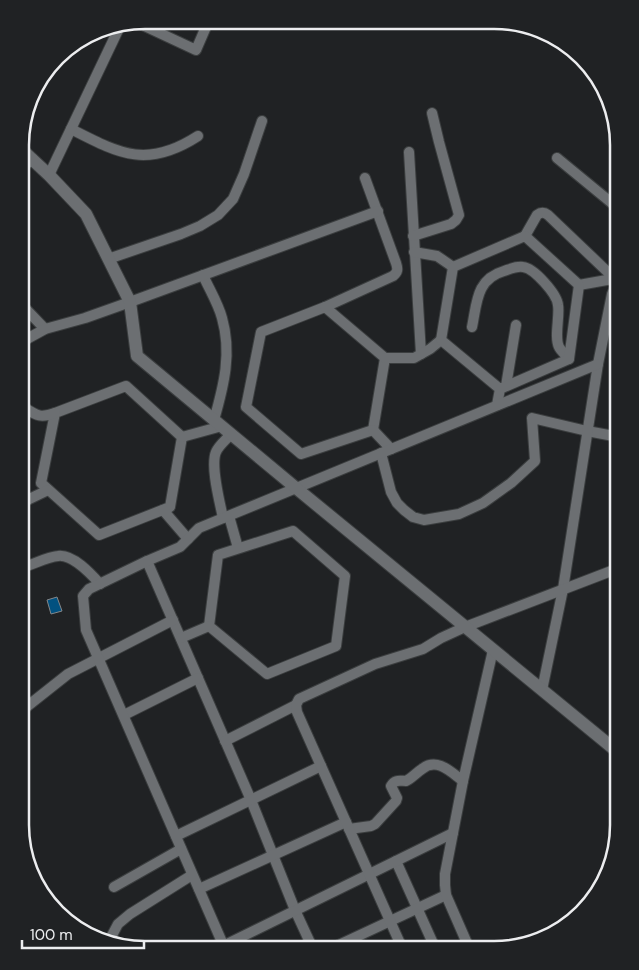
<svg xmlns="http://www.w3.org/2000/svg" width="639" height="970" font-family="'DM Sans',sans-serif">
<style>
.building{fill:#015180;stroke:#84878a}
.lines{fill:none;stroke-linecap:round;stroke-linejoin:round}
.minor-casing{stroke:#3b3e3f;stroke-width:12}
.tertiary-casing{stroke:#3b3e3f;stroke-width:14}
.minor{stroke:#6c6f72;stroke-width:10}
.tertiary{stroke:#6c6f72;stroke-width:12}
.rim{fill:none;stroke:#ecedef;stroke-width:2.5}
</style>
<rect width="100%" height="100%" fill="#202224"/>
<polygon class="building" points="57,597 62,611 51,614 47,600"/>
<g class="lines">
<defs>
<g id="minor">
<polyline points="136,22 196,50 209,20"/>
<path d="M71,129C120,154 147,169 198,136"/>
<polyline points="409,152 421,354"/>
<polyline points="557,158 619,209"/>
<polyline points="21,168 33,159"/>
<polyline points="49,175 121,24"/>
<polyline points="413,236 451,224 456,220 459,215 439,142 432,113"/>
<path d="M525,236L537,215C541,212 544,212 548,215L615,279"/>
<polyline points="414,252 437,256 453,267"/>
<polyline points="108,259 181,234 200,226 218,215 233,199 244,174 262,121"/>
<path d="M203,275C209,289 218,303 222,318C232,353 224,385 214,420"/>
<polyline points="579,285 618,278"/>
<polyline points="21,304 45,329"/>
<polygon points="325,307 385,358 373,430 301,454 246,407 261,332"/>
<path d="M325,307L393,276C398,272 398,269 396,263L365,178"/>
<path d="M472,327C477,303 476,279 504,271C510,269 516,266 523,267C534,268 557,294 558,305C560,316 554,337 559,347C561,351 566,355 569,359"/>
<polyline points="21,344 25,340 45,329 85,318 130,302 378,211"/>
<polyline points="385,358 414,358 430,349 441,340"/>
<polygon points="126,386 182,437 170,507 99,535 41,483 55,413"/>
<polyline points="506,386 516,325"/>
<polyline points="497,405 500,389 569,359 579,285 525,236 453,267 441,340 500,389"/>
<path d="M21,409L25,408C37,416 41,418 55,413"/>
<polyline points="373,430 391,449"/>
<polyline points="182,437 222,426"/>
<polyline points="381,453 391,492 397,503 404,510 413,517 424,520 459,514 483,503 511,483 535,461 532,418 587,431 619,437"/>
<polyline points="21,503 48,490"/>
<polyline points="163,510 188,539"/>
<polyline points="229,516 238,548"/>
<path d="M223,518C220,503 210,466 216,452C219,445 226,440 231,434"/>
<polygon points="293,531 345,576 336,646 267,674 209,626 218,555"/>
<polyline points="147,561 251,800 295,910 313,949"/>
<path d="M20,568C33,565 46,557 58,556C73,554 91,574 100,584"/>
<polyline points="181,638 209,626"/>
<polyline points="542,690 563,589 598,364 612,294 619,279"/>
<polyline points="20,712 68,674 173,620"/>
<polyline points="124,715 198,678"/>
<polyline points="225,741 296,705"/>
<path d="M349,829L371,826L375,824L396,801L397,798L391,786C395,779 400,781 406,781C412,778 416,773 422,769C437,757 451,772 463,781"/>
<polyline points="176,836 321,766"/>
<polyline points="396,861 436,950"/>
<polyline points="114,887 181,849"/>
<polyline points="199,889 346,822"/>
<polyline points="109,941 118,924 130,914 192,875"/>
<polyline points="223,946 453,833"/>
<polyline points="225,949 86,630 83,596 89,589 147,561 180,547 199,528 598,364"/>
<polyline points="328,950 446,895"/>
<polyline points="403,950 297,712 296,705 299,699 375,664 423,649 441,638 465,627 619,568"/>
<polyline points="470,950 446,895 445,885 445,874 463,781 493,650"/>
</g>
<polyline id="tertiary" points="21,149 49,175 86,214 130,302 137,356 296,488 619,753"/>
</defs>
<use href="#minor" class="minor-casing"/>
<use href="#tertiary" class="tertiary-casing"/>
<use href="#minor" class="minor"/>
<use href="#tertiary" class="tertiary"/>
</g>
<path d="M0 0H639V970H0ZM145 29H494A116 116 0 0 1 610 145V825A116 116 0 0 1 494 941H145A116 116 0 0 1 29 825V145A116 116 0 0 1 145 29Z" fill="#202224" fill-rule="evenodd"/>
<path class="rim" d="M145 29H494A116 116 0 0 1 610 145V825A116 116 0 0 1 494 941H145A116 116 0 0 1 29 825V145A116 116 0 0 1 145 29Z"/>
<path d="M22 940v8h122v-8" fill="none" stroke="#ecedef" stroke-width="2.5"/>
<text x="30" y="940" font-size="15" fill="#ecedef" stroke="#202224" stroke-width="4" paint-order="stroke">100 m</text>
</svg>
